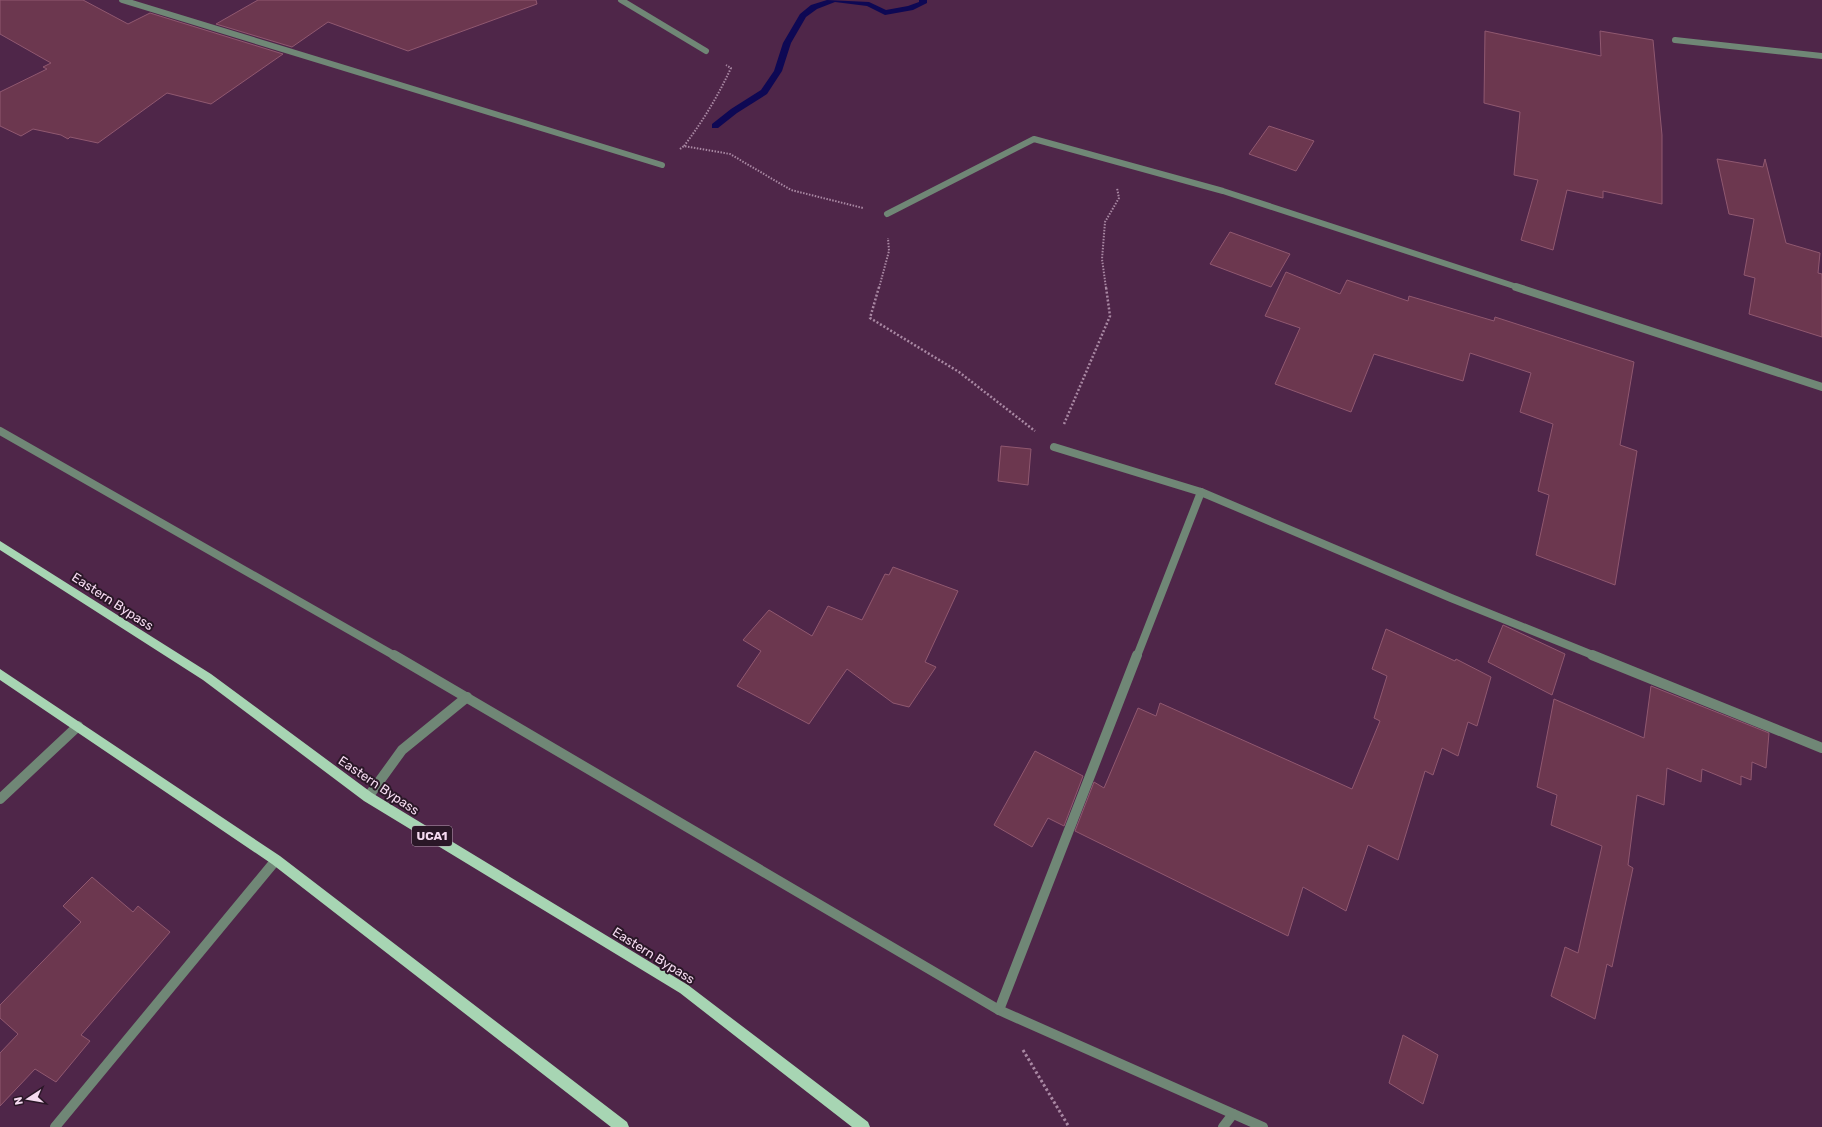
<svg xmlns="http://www.w3.org/2000/svg" width="1822" height="1127" font-family="Rubik,sans-serif">
<style>
.lines{fill:none;stroke-linecap:round;stroke-linejoin:round}
.stream{fill:#0e0854;fill-rule:evenodd}
.building{fill:#6c374f;stroke:#905870}
.path-far2{stroke:#a988a3;stroke-width:2;stroke-dasharray:1.5 1.5;stroke-linecap:butt}
.path-far1{stroke:#a988a3;stroke-width:2.5;stroke-dasharray:2 2;stroke-linecap:butt}
.path{stroke:#a988a3;stroke-width:3;stroke-dasharray:2.5 2.5;stroke-linecap:butt}
.service{stroke:#708776;stroke-width:10}
.minor-far2{stroke:#708776;stroke-width:6}
.minor-far1{stroke:#708776;stroke-width:8}
.minor{stroke:#708776;stroke-width:10}
.primary{fill:#a7d5b3;fill-rule:evenodd}
.labels{text-anchor:middle;stroke-width:4;stroke-linejoin:round;paint-order:stroke}
.shield{fill:#2a1727;stroke:#b8a0b4;stroke-width:1}
.shield-label{font-size:12px;font-weight:bold;fill:#f5daf0}
.street-label{font-size:13px;fill:#f5daf0;stroke:#2a1727}
</style>
<rect width="100%" height="100%" fill="#4f2649"/>
<g class="lines">
<polygon class="stream" points="827,0 869,2 886,10 908,6 919,2 919,0 927,0 927,3 913,10 885,15 867,6 835,2 817,9 806,17 791,43 782,71 767,94 737,113 718,128 712,128 712,124 731,109 761,90 774,71 783,43 800,14 811,5"/>
</g>
<g class="building">
<polygon points="0,0 83,0 128,24 150,13 283,54 211,104 167,93 98,143 70,137 68,139 61,135 33,129 21,136 0,126 0,92 47,69 43,67 51,63 0,34"/>
<polygon points="258,0 536,0 537,4 408,51 328,22 292,47 216,24"/>
<polygon points="1485,31 1601,56 1600,31 1653,40 1662,135 1662,204 1603,191 1603,198 1567,190 1553,250 1521,240 1538,180 1514,175 1520,112 1484,103"/>
<polygon points="1269,126 1314,141 1296,171 1249,154"/>
<polygon points="1717,159 1763,167 1765,159 1786,243 1820,253 1818,273 1822,274 1822,337 1749,314 1755,278 1744,275 1754,219 1729,214"/>
<polygon points="1230,232 1290,254 1271,287 1210,264"/>
<polygon points="1286,272 1340,294 1347,280 1408,301 1409,296 1494,321 1495,317 1634,362 1620,445 1637,451 1615,585 1536,555 1549,495 1538,491 1553,424 1520,412 1531,373 1470,353 1463,381 1374,354 1351,412 1275,384 1300,328 1265,316"/>
<polygon points="1001,446 1031,449 1028,485 998,481"/>
<polygon points="893,567 958,591 925,662 936,667 909,707 893,703 847,669 809,724 737,686 761,651 743,640 769,610 812,636 828,606 862,620 885,574 889,575"/>
<polygon points="1503,625 1565,654 1552,695 1488,662"/>
<polygon points="1386,629 1455,661 1456,659 1491,677 1477,726 1468,722 1458,756 1442,748 1433,775 1425,771 1398,860 1368,845 1346,911 1303,887 1288,936 1075,831 1094,782 1104,788 1138,708 1156,716 1160,703 1352,789 1380,721 1374,718 1387,676 1372,669"/>
<polygon points="1651,686 1769,733 1766,768 1752,762 1751,780 1741,776 1741,785 1702,769 1701,782 1667,768 1664,805 1637,795 1628,865 1633,868 1612,967 1607,964 1595,1019 1551,996 1565,947 1578,953 1602,846 1551,825 1557,795 1537,787 1554,699 1644,738"/>
<polygon points="1035,751 1083,776 1064,826 1048,818 1032,847 994,825"/>
<polygon points="92,877 133,912 138,906 170,932 81,1035 90,1041 56,1082 35,1069 0,1106 0,1053 18,1034 0,1018 0,1005 81,922 63,906"/>
<polygon points="1403,1035 1438,1055 1423,1104 1389,1083"/>
</g>
<g class="lines">
<g class="path-far2">
<path d="M684,146C703,121 718,96 731,68L726,65"/>
<polyline points="680,149 684,146 730,154 791,190 863,208"/>
<polyline points="879,288 889,251 888,238"/>
<polyline points="1106,288 1102,259 1105,222 1119,198 1117,188"/>
</g>
<g class="path-far1">
<polyline points="879,287 870,318 959,372 1035,431"/>
<polyline points="1064,424 1110,316 1106,287"/>
</g>
<polyline class="path" points="1023,1050 1069,1127"/>
<g class="service">
<polyline points="0,799 78,726"/>
<polyline points="55,1127 276,860"/>
<polyline points="1223,1127 1233,1114"/>
</g>
<g class="minor-far2">
<polyline points="122,0 662,165"/>
<polyline points="621,0 706,51"/>
<polyline points="1675,40 1822,56"/>
<polyline points="887,214 1034,139 1223,191 1520,288"/>
</g>
<g class="minor-far1">
<polyline points="1516,287 1822,387"/>
<polyline points="0,431 395,656"/>
<polyline points="1054,447 1201,492"/>
<polyline points="1137,656 1201,492 1451,598 1595,656"/>
</g>
<g class="minor">
<polyline points="394,655 999,1010 1263,1127"/>
<polyline points="1592,655 1822,748"/>
<polyline points="368,797 402,750 467,697"/>
<polyline points="999,1010 1137,655"/>
</g>
<g class="primary">
<polygon points="0,541 211,674 372,793 688,985 868,1122 870,1127 852,1127 680,993 364,801 203,680 0,550"/>
<polygon points="0,669 280,856 627,1122 629,1127 611,1127 272,864 0,680"/>
</g>
</g>
<g class="labels">
<rect class="shield" x="412" y="826" width="40" height="20" rx="3"/>
<g class="shield-label">
<text x="432" y="840">UCA1</text>
</g>
<g class="street-label">
<text transform="translate(113 601) rotate(33)" y="5">Eastern Bypass</text>
<text transform="translate(379 785) rotate(34)" y="5">Eastern Bypass</text>
<text transform="translate(654 955) rotate(32)" y="5">Eastern Bypass</text>
</g>
</g>
<g transform="translate(28 1099) rotate(258)" stroke="#2a1727" stroke-width="3" paint-order="stroke">
<path d="M0-3L7 15L0 10L-7 15Z" fill="#f5daf0"/>
<text y="-6" font-size="11" font-weight="bold" text-anchor="middle" fill="#f5daf0">N</text>
</g>
</svg>
